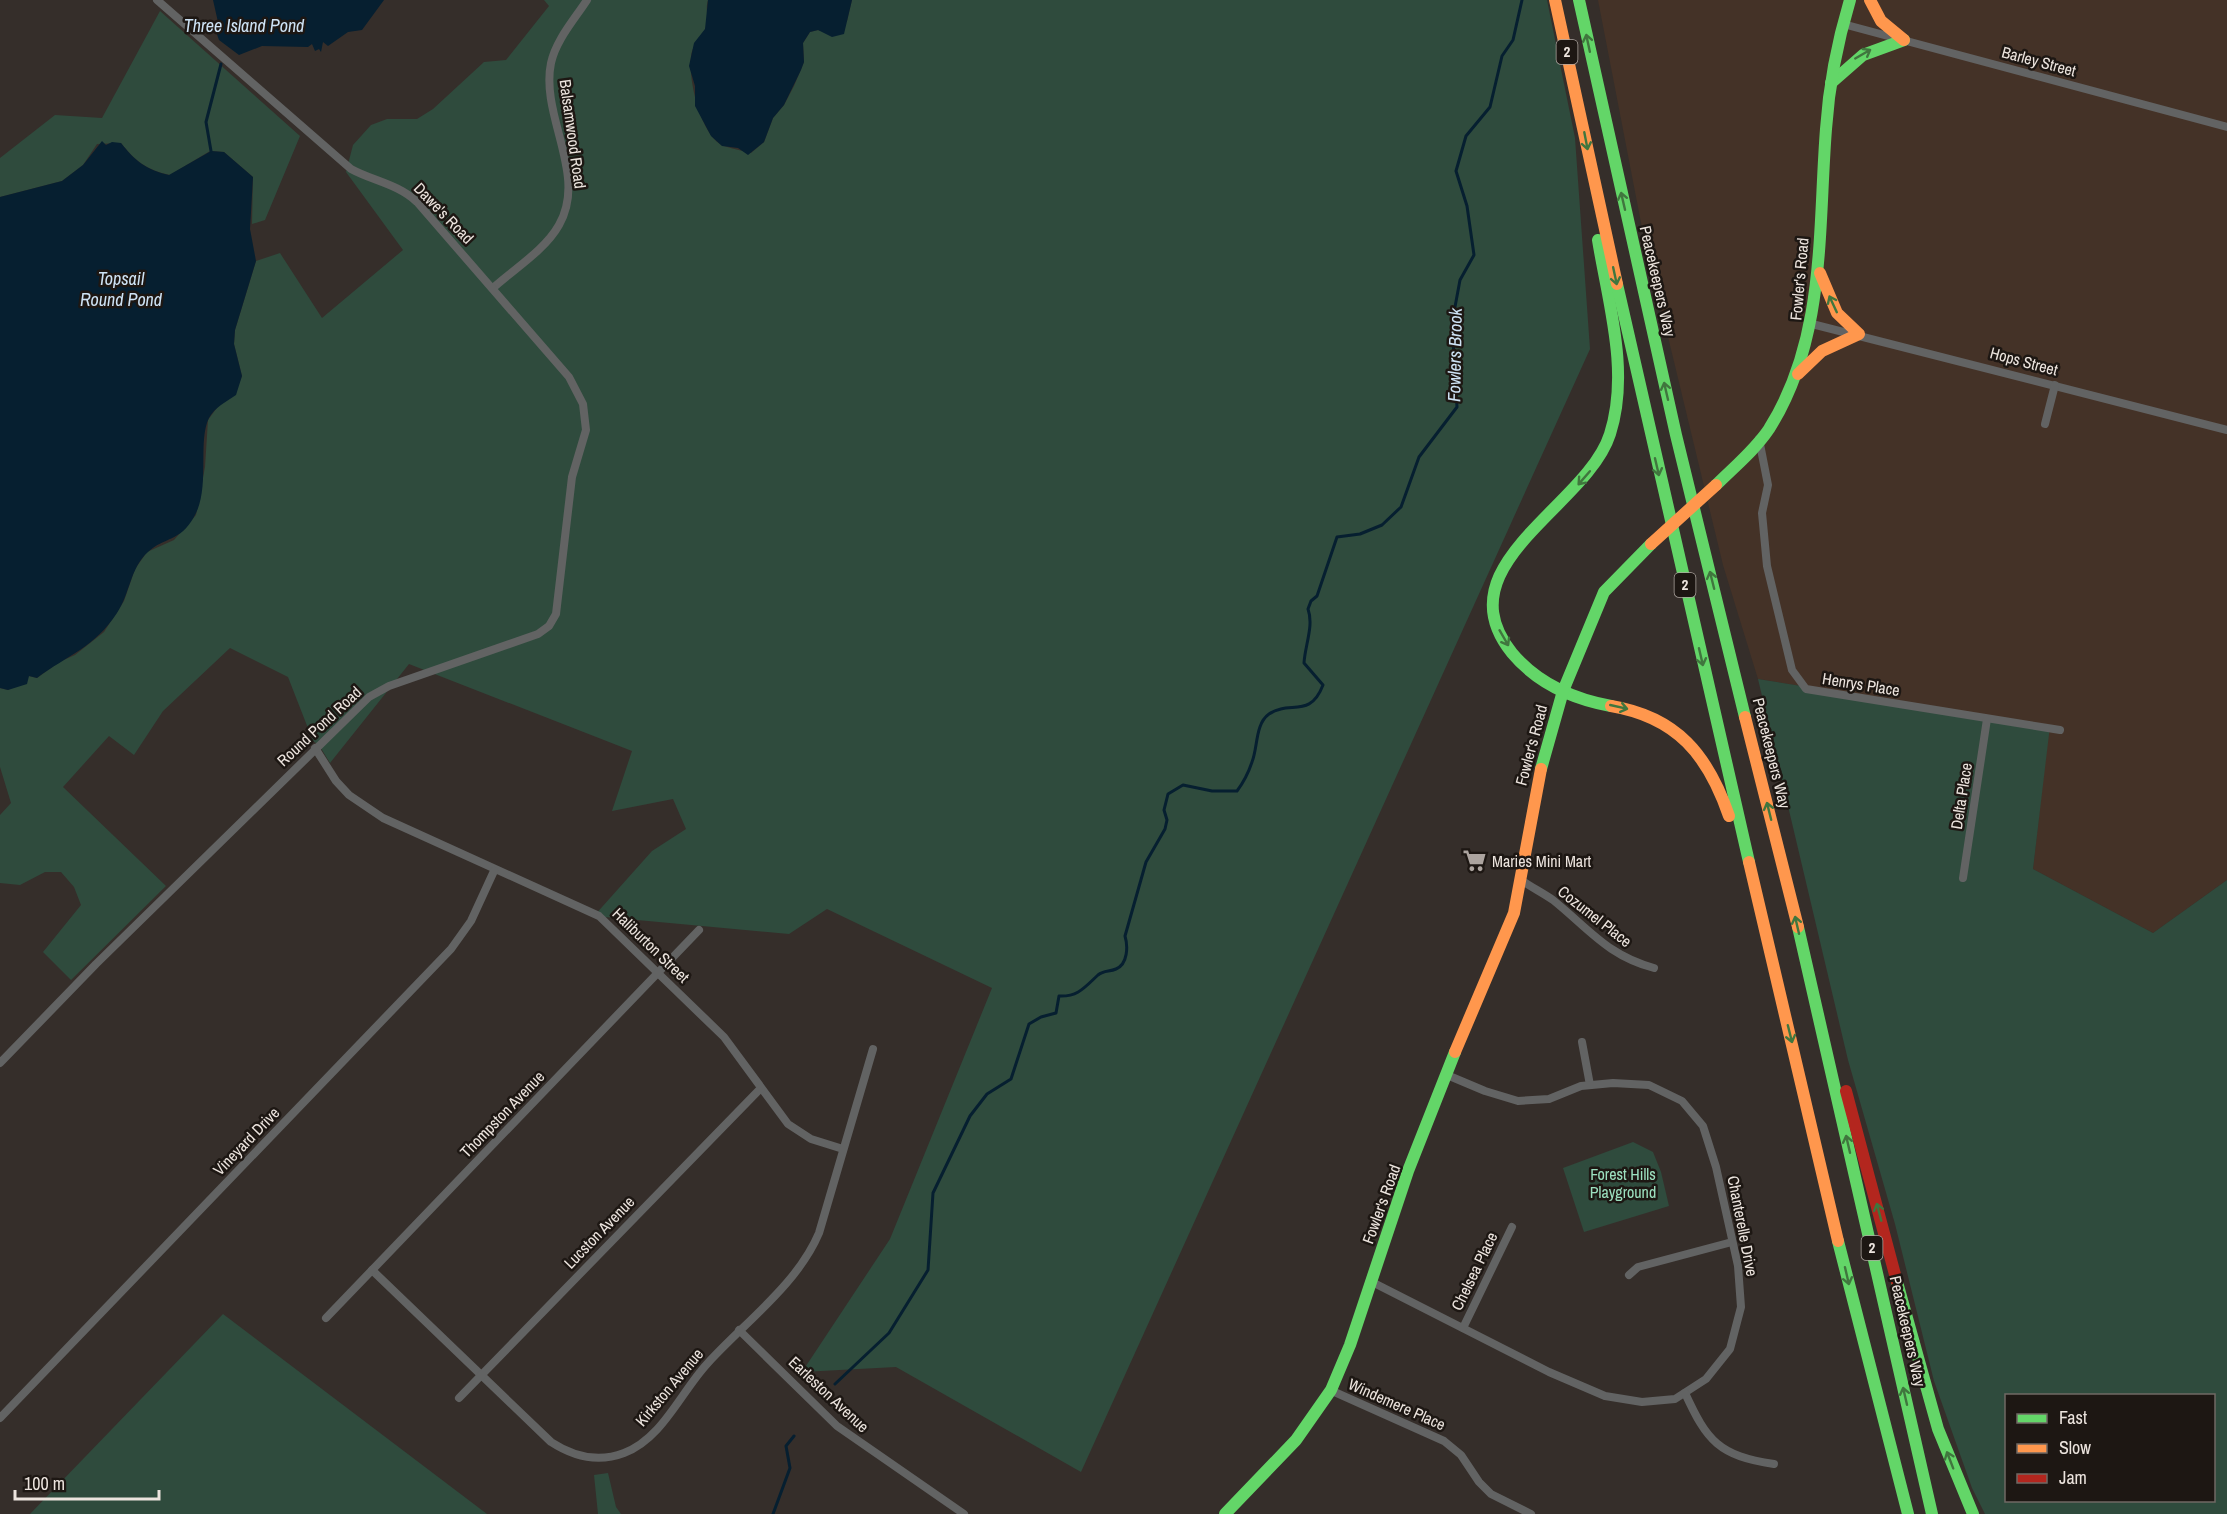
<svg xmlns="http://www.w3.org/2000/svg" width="2227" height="1514" font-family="'Archivo Narrow',sans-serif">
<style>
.built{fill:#443227}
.green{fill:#2f4b3d;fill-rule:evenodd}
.water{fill:#061f30}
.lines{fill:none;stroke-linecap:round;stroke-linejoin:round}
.stream{stroke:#061f30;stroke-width:3}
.street{stroke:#626363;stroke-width:8}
.fast{stroke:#63d668;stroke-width:12}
.slow{stroke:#ff974d;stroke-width:12}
.jam{stroke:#b3261e;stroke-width:12}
.slow-bridge{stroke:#ff974d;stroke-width:12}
.oneway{stroke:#40763e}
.labels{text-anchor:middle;stroke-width:5;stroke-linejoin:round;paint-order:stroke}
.shield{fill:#1d1713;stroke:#aea6a1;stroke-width:1.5}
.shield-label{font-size:15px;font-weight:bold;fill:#ece4de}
.street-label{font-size:16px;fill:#ece4de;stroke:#1d1713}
.poi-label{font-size:16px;fill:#ece4de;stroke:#1d1713;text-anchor:start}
.park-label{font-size:16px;fill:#9ce0bf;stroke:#1d1713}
.water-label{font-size:18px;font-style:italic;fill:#cee3f5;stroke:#1d1713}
</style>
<rect width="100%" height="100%" fill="#352e2a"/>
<polygon class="built" points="1598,0 2227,0 2227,880 2153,933 2033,869 2049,726 1758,679 1723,565 1643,233"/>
<g class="green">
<path d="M544,0H708C705,9 709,18 706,27C702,37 692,45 691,56C688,79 700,131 720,144C729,149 742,150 751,153L764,142L773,118L784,105L794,86L804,62L803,43L810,32L818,30L828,33L847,21L852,0H1547L1575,138L1590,349L1081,1472L896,1367L802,1372L890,1239L992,988L827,909L789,934L594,916L652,851L686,829L673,799L612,811L632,751L409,664L330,763L319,745L313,741L288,677L230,648L163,711L134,755L109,736L63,787L166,886L71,980L43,952L81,905L74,887L61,872H45L20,885L0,883V815L11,803L0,767V688L8,690L29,676L37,678L59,662L75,655L104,632L124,601L135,569L147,552L174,540L196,515L205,467L208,420L219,405L236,391L242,376L234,344L235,330L256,261L280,253L322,318L403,250L346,172L353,145L371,125L387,119H417L433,109L484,62L506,60L549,6Z"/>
<path d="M160,11L300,136L265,220L252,224L253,177L224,152L210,151L170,175C147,170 135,161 121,143L97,144L83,165L62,181L0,197V158L55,115L102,118Z"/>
<path d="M1758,679L2050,726L2033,869L2153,933L2227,880V1514H1985L1972,1488L1934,1381L1895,1224L1848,1060ZM2006,1396H2214V1500H2006Z"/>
<polygon points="1633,1142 1653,1152 1661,1172 1669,1206 1584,1232 1563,1168"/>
<polygon points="223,1314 487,1514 30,1514"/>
<polygon points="608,1473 616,1507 621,1514 598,1514 594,1475"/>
</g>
<g class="water">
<polygon points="213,0 384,0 362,30 348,32 328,46 323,42 321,52 319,49 315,51 312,44 308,47 262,46 239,55 219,40 214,26 218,22"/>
<polygon points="708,0 852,0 844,34 832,37 818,30 810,32 803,43 804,62 801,70 784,105 773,118 764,142 748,155 738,148 722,146 711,136 695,106 695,86 689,66 694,43 705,29"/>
<path d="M102,141L106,145L112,142L121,143C135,161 147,170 169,175L211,151L224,152L253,177L250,229L256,261L235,330L234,344L242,376L236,395C226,402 215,407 209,418C197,442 211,488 194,517C180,542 164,537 148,552C130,568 130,594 117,613C95,647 68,655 37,678L29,676L27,684L8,690L0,688V197L62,181L83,165Z"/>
</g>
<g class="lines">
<g class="stream">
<polyline points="211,151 206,122 221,64"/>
<path d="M835,1384L889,1333L928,1270L933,1193L970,1116L987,1094L1011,1079L1029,1024L1041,1017L1056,1013L1059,996C1078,997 1085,987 1098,975C1104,970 1109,972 1116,969C1128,964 1128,946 1125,936L1146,862L1165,829L1167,820L1164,810L1168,794L1183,785L1212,791H1237C1243,783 1249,771 1252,762C1258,747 1255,724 1269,714C1290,700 1310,719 1323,685L1304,663C1305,645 1314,626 1308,609L1311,601L1317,596L1337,537L1360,534L1382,525L1401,507L1419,457L1457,407L1452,323L1460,280L1474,255L1467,206L1456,171L1466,136L1490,107L1502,56L1513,40L1522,0"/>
<polyline points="773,1514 790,1468 786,1446 794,1436"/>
</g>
<g class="street">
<polyline points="1843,24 2227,127"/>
<path d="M493,288C514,269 545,250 559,225C588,175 540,116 551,63C556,40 574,20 587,0"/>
<polyline points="1812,324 2227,430"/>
<polyline points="2045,424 2055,385"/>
<polyline points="1759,439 1768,485 1762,513 1767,566 1792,670 1806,689 2060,730"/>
<polyline points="315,748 336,781 349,795 383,818 599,916 724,1037 788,1124 811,1139 843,1149"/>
<polyline points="1963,878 1987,719"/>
<path d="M1521,880C1531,887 1543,893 1553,900C1589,929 1608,956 1654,968"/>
<polyline points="1582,1042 1590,1085"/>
<path d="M0,1063L96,964L369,697L389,686L538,634L549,626L556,614L572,477L586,430L583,404L569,377L417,202C398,184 373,181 351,169L157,0"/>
<path d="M372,1270L551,1442C574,1457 598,1463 624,1453C662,1439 681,1392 707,1364C744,1323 797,1285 819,1233L873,1049"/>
<polyline points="1629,1275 1638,1267 1732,1242"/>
<polyline points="1372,1282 1549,1372 1605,1396 1642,1402 1675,1399 1706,1379 1730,1349 1741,1307 1738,1266 1716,1167 1703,1126 1682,1101 1649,1085 1613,1083 1581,1086 1549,1099 1518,1101 1485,1091 1447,1075"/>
<polyline points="326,1318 699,930"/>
<polyline points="1463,1328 1512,1227"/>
<polyline points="739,1330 837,1426 964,1514"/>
<polyline points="1330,1390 1444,1441 1461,1455 1479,1482 1491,1494 1531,1514"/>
<path d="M1685,1393C1707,1441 1719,1456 1774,1464"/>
<polyline points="459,1398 761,1088"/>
<polyline points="0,1418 451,949 471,921 494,871"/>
</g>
<g class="fast">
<polyline points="1579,0 1676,435 1745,717"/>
<polyline points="1831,83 1863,55 1904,40"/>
<path d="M1598,240C1608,302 1630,372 1610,434C1587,507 1441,565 1512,653C1537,683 1573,699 1611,706"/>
<polyline points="1617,284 1749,862"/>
<path d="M1716,485C1734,467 1755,450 1769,429C1826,339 1818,231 1826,129C1829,85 1837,43 1850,0"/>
<polyline points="1541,769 1563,691 1604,592 1651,544"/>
<polyline points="1798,927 1932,1514"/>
<polyline points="1838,1241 1908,1514"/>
<polyline points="1897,1282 1938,1429 1973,1514"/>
<polyline points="1225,1514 1296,1440 1331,1390 1350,1345 1408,1171 1455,1052"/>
</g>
<g class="slow">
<polyline points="1555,0 1617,284"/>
<polyline points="1870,0 1881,21 1904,40"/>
<polyline points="1798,374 1822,351 1859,334 1837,313 1820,273"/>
<path d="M1611,706C1677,717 1708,755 1729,816"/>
<polyline points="1745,717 1798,927"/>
<polyline points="1749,862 1838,1241"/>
<polyline points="1455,1052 1514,913 1541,769"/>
</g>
<polyline class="jam" points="1846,1091 1897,1282"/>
<polyline class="slow-bridge" points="1651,544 1716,485"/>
</g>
<defs><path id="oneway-shaft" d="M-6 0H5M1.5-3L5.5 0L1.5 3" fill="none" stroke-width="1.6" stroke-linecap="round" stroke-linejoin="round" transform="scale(1.5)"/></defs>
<g class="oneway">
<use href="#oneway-shaft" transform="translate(1588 43) rotate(-102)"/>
<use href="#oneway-shaft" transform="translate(1863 54) rotate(-30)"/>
<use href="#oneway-shaft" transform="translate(1586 141) rotate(79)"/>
<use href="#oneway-shaft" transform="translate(1623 201) rotate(-103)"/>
<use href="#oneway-shaft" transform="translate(1615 276) rotate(78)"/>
<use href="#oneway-shaft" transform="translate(1833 304) rotate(-115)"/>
<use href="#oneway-shaft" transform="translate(1666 391) rotate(-103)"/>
<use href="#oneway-shaft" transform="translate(1657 467) rotate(77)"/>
<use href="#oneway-shaft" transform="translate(1584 478) rotate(131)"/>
<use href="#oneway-shaft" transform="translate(1712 580) rotate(-104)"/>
<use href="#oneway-shaft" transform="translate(1504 638) rotate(60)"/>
<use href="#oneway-shaft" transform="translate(1701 657) rotate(77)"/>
<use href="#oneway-shaft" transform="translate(1619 707) rotate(13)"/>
<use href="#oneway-shaft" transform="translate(1769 811) rotate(-104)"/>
<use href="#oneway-shaft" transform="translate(1797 925) rotate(-103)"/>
<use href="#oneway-shaft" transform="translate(1790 1034) rotate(76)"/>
<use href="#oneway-shaft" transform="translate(1848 1144) rotate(-103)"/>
<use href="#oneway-shaft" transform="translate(1879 1212) rotate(-105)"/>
<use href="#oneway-shaft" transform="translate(1847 1276) rotate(77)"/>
<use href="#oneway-shaft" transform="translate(1905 1396) rotate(-103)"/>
<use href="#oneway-shaft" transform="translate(1950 1460) rotate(-111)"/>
</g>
<defs>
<symbol id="supermarket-bare" viewBox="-9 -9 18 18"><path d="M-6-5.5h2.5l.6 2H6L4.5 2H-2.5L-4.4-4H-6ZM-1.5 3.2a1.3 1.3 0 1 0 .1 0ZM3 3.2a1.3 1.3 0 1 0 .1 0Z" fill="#aca49f" stroke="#1d1713" stroke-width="2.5" paint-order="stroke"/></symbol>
</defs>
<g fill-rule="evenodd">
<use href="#supermarket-bare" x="1458" y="844" width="33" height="33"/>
</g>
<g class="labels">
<g class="shield">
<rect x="1556.5" y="40" width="21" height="24" rx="4.5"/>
<rect x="1674.5" y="573" width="21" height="24" rx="4.5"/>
<rect x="1861.5" y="1236" width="21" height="24" rx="4.5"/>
</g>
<g class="shield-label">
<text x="1567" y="57">2</text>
<text x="1685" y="590">2</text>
<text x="1872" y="1253">2</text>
</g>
<g class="street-label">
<text transform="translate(2039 61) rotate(15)" y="6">Barley Street</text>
<text transform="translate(573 134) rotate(82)" y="6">Balsamwood Road</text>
<text transform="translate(444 213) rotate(46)" y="6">Dawe's Road</text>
<text transform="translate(1799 279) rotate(-85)" y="6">Fowler's Road</text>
<text transform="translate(1658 281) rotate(77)" y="6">Peacekeepers Way</text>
<text transform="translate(2024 361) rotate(15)" y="6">Hops Street</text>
<text transform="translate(1861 684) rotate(9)" y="6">Henrys Place</text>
<text transform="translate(319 726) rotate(-43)" y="6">Round Pond Road</text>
<text transform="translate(1531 745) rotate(-75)" y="6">Fowler's Road</text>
<text transform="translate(1772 753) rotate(76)" y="6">Peacekeepers Way</text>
<text transform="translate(1961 796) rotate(-81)" y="6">Delta Place</text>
<text transform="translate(1595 916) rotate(38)" y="6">Cozumel Place</text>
<text transform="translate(651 945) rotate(44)" y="6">Haliburton Street</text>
<text transform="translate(502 1114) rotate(-46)" y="6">Thompston Avenue</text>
<text transform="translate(246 1141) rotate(-46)" y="6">Vineyard Drive</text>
<text transform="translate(1381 1204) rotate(-70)" y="6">Fowler's Road</text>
<text transform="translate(1743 1226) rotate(79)" y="6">Chanterelle Drive</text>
<text transform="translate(599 1232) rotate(-46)" y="6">Lucston Avenue</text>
<text transform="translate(1474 1271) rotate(-64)" y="6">Chelsea Place</text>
<text transform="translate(1908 1331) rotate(77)" y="6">Peacekeepers Way</text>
<text transform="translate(669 1387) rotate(-50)" y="6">Kirkston Avenue</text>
<text transform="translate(829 1394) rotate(43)" y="6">Earleston Avenue</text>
<text transform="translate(1397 1404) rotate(24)" y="6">Windemere Place</text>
</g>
<g class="poi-label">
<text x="1492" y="867">Maries Mini Mart</text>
</g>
<g class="park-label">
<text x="1623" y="1180">Forest Hills<tspan x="1623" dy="18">Playground</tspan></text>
</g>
<g class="water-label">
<text x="244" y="32">Three Island Pond</text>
<text x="121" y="285">Topsail<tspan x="121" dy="21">Round Pond</tspan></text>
<text transform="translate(1455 355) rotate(-89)" y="6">Fowlers Brook</text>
</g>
</g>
<rect x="2005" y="1394" width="210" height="108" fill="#1d1713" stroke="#706964" stroke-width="1.5"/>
<rect x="2017" y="1414" width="30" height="9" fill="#63d668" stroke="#706964" stroke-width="1.5"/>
<text x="2059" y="1424" font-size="18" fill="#ece4de">Fast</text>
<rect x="2017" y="1444" width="30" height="9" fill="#ff974d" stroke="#706964" stroke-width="1.5"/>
<text x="2059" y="1454" font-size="18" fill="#ece4de">Slow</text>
<rect x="2017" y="1474" width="30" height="9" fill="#b3261e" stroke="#706964" stroke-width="1.5"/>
<text x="2059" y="1484" font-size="18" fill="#ece4de">Jam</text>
<path d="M15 1490v9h144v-9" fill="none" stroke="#ece4de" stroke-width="3"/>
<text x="24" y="1490" font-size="18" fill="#ece4de" stroke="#1d1713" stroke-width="4.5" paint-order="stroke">100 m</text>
</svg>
